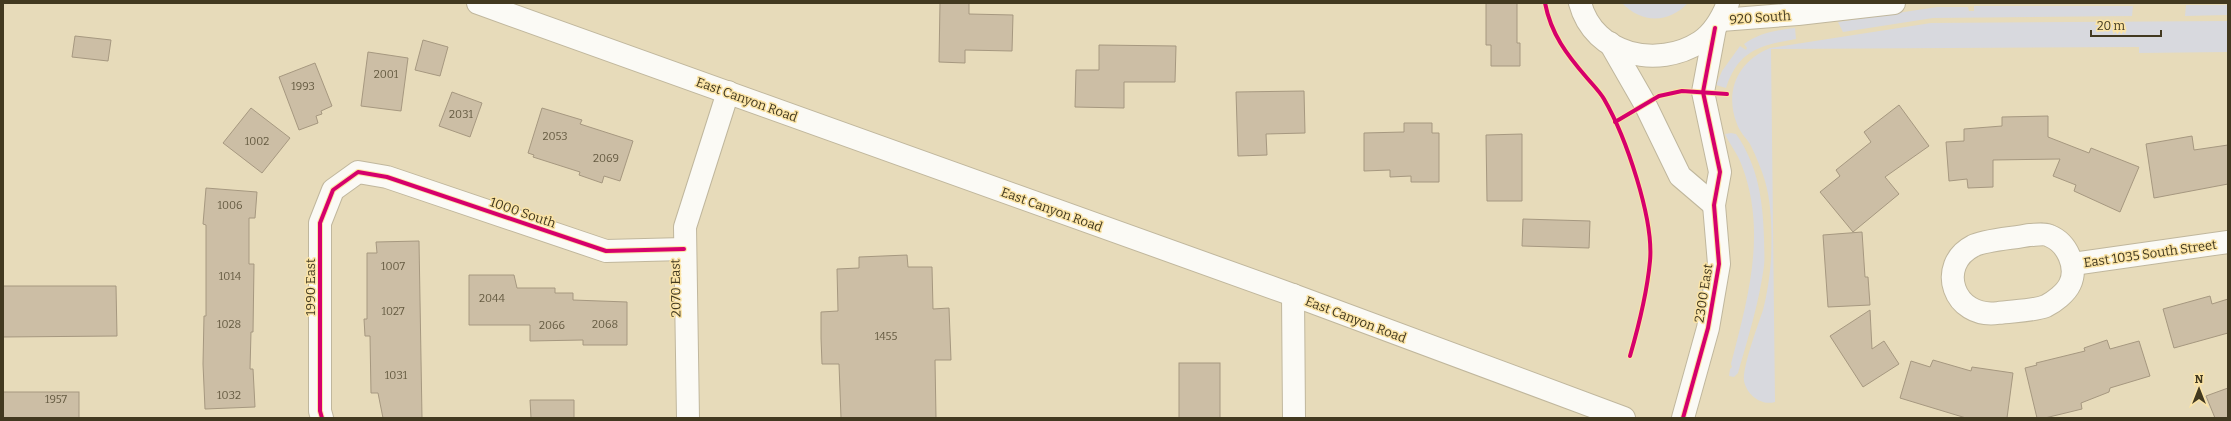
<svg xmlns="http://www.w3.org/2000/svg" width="2231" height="421" font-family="Bitter,serif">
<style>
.green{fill:#d8d9de}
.building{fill:#ccbea5;stroke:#a69880}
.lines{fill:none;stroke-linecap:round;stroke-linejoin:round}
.street-casing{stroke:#c0b79d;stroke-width:24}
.secondary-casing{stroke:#c0b79d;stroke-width:24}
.street{stroke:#fbfaf5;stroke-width:22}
.secondary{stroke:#fbfaf5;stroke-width:22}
.cycleway-casing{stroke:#fbe4a6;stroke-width:6}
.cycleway{stroke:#d6006c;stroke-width:4}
.labels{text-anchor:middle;stroke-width:3;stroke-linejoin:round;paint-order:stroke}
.number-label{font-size:11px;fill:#645a41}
.street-label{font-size:13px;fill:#423920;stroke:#fbe4a6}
</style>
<rect width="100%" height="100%" fill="#e7dbba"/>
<g class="green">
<path d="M1622,3H1688C1669,23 1642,24 1622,3Z"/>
<polygon points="2186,5 2228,5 2228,15 2185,16"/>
<polygon points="1974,6 2133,6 2132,16 1933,18 1843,32 1838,22 1937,7 1968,7 1969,11 1974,11"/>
<path d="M2228,21V52L2139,53V47L1771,49L1775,402C1761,406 1747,395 1744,381C1742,368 1758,325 1763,310C1767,295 1770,275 1771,259C1772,234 1772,205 1765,181C1761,168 1756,156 1750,144C1746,138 1739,131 1737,124C1724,91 1738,61 1770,48L1931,23Z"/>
<path d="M1795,28L1796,39C1761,45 1738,50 1726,88L1716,85L1722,71L1740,46L1746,50L1747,48L1744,44C1759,33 1777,30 1795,28Z"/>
<path d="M1731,133L1736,134C1758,165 1763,201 1764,238C1764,247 1765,257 1764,266C1759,303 1748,338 1738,373L1734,377L1729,376L1730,369L1732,367L1731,364C1748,298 1767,232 1742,166C1738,154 1730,145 1725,134Z"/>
</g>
<g class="building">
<polygon points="940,3 969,3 969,14 1013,15 1012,51 965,50 965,63 939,62"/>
<polygon points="1486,3 1517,3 1517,43 1520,43 1520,66 1491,66 1491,45 1486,45"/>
<polygon points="75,36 111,40 108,61 72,57"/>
<polygon points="423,40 448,47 440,76 415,70"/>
<polygon points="1099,45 1176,46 1175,82 1124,82 1124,108 1075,107 1076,70 1099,70"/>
<polygon points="368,52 408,58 401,111 361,106"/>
<polygon points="315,63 332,106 321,111 322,114 316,116 318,123 299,130 279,77"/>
<polygon points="1304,91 1305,133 1266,134 1267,155 1238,156 1236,92"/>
<polygon points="452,92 482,103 470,137 439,126"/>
<polygon points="1899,105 1929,146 1885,177 1899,194 1853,232 1820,192 1840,176 1836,170 1871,142 1864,132"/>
<polygon points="251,108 290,138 262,173 223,143"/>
<polygon points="542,108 582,120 580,124 633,141 620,181 604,176 602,183 579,175 580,172 533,157 534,155 528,153"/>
<polygon points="2048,116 2048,137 2089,153 2091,148 2139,167 2120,212 2074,191 2076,185 2053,176 2060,159 1993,160 1993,187 1968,188 1967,179 1949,181 1946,142 1964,141 1964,129 2002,126 2002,117"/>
<polygon points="1404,123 1432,123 1432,133 1439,133 1439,182 1411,182 1411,176 1390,177 1390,170 1364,171 1364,133 1404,132"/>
<polygon points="1522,134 1522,201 1487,201 1486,135"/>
<polygon points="2192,136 2194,150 2228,145 2228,184 2154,198 2146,144"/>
<polygon points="206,188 257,192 255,218 249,218 249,264 254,264 253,332 251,332 250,369 253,369 255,407 205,409 203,364 204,316 206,316 206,225 203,224"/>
<polygon points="1523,219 1590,221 1589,248 1522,246"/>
<polygon points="1862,232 1865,277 1868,277 1870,305 1828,307 1823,235"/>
<polygon points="419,241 422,418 383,418 378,393 371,393 370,336 365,336 364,319 367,319 367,253 377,253 376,242"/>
<polygon points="907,255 908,267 932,267 933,309 949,308 951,360 935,360 936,418 841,418 839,364 822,364 821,338 821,312 838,311 837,269 859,268 859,257"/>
<polygon points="469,275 514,275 517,288 555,288 555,293 573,293 573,300 627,302 627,345 583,345 583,340 530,341 530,325 469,325"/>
<polygon points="3,286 116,286 117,336 3,337"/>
<polygon points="2210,296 2212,304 2228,299 2228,333 2174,348 2163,309"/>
<polygon points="1870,310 1872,349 1884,341 1899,364 1863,387 1830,336"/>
<polygon points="2107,340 2110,349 2139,341 2150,376 2110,388 2109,392 2081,403 2082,409 2045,418 2037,418 2025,368 2037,365 2036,363 2085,351 2084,348"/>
<polygon points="1933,360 1971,371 1972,367 2013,373 2007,418 1966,418 1900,398 1911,361 1930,367"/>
<rect x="1179" y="363" width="41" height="55"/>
<polygon points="2228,388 2228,418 2215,418 2206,396"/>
<rect x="3" y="392" width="76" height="26"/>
<polygon points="530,400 574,400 574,418 531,418"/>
</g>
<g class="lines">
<defs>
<g id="street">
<path d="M2029,235C2035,235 2045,233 2050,236C2067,243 2078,267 2070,284C2066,293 2054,302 2046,306C2034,311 2011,311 1998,313C1953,319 1936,265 1973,246C1984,240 2016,238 2029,235Z"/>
<polyline points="2073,264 2228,242"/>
<polyline points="1293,295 1294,418"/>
<polyline points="322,418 320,411 320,223 333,190 358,172 387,177 606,251 684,249"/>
<polyline points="688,418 685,227 728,92"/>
</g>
<g id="secondary">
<polyline points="478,3 1293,295 1624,418"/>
<path d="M1580,3C1594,56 1658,69 1700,42C1714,33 1722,18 1728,3"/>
<polyline points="1721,20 1798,14 1894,3"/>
<polyline points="1610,43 1645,104 1680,176 1714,205"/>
<polyline points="1683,418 1708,328 1719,264 1714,205 1720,172 1703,92 1715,28"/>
</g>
</defs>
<use href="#street" class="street-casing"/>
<use href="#secondary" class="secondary-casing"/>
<use href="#street" class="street"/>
<use href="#secondary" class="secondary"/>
<defs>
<g id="cycleway">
<path d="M1545,3C1551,34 1567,55 1587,78C1593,85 1600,92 1604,99C1626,137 1654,219 1650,261C1647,293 1639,325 1630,356"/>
<polyline points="1615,122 1659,96 1682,91 1727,94"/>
<polyline points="322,418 320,411 320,223 333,190 358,172 387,177 606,251 684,249"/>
<polyline points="1683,418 1708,328 1719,264 1714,205 1720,172 1703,92 1715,28"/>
</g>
</defs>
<use href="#cycleway" class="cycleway-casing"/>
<use href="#cycleway" class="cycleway"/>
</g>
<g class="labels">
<g class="number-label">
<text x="386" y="78">2001</text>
<text x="303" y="90">1993</text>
<text x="461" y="118">2031</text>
<text x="555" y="140">2053</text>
<text x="257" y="145">1002</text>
<text x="606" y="162">2069</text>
<text x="230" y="209">1006</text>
<text x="393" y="270">1007</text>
<text x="230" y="280">1014</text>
<text x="492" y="302">2044</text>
<text x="393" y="315">1027</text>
<text x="229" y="328">1028</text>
<text x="605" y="328">2068</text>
<text x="552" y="329">2066</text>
<text x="886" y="340">1455</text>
<text x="396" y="379">1031</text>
<text x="229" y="399">1032</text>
<text x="56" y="403">1957</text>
</g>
<g class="street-label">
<text transform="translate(1760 17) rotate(-4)" y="5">920 South</text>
<text transform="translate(747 99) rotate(20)" y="5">East Canyon Road</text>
<text transform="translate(1052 209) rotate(20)" y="5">East Canyon Road</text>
<text transform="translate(523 212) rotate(19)" y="5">1000 South</text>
<text transform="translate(2150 253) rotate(-8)" y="5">East 1035 South Street</text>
<text transform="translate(310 287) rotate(-90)" y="5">1990 East</text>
<text transform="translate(675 288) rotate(-91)" y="5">2070 East</text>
<text transform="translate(1703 293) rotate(-81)" y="5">2300 East</text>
<text transform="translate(1356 319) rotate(21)" y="5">East Canyon Road</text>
</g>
</g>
<rect width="2231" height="421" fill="none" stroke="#423920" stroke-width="8"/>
<g transform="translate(2199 389)" stroke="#fbe4a6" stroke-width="3" paint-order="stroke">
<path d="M0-3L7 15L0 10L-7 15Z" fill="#423920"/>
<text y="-6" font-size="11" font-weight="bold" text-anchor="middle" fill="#423920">N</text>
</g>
<path d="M2091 30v6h70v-6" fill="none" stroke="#423920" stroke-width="2"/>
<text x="2097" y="30" font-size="12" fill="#423920" stroke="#fbe4a6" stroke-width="3" paint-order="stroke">20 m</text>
</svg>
